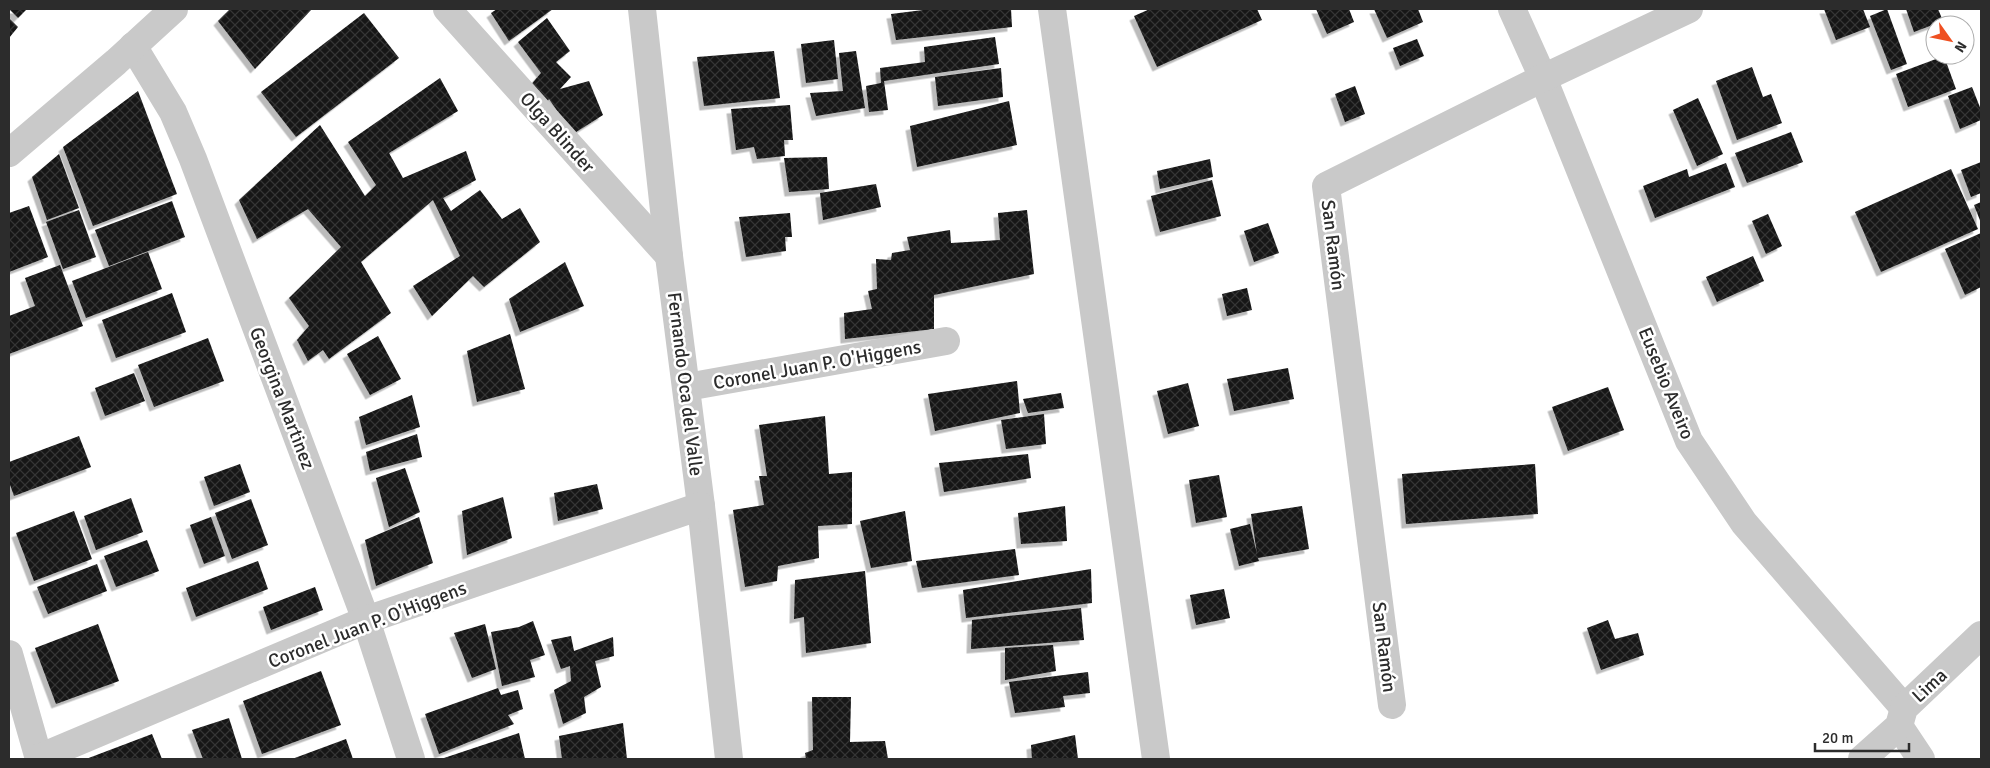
<svg xmlns="http://www.w3.org/2000/svg" width="1990" height="768" font-family="Signika,sans-serif">
<style>
.building{fill:url(#building-cross-hatch);filter:url(#shadow)}
.lines{fill:none;stroke-linecap:round;stroke-linejoin:round}
.minor{stroke:#c9c9c9;stroke-width:28}
.labels{text-anchor:middle;stroke-width:5;stroke-linejoin:round;paint-order:stroke}
.street-label{font-size:19px;fill:#2c2c2c;stroke:#fff}
</style>
<defs>
<pattern id="building-cross-hatch" width="8" height="8" patternUnits="userSpaceOnUse" patternTransform="scale(1.25)"><rect width="8" height="8" fill="#131313"/><path d="M0 0l8 8M0 8l8-8" fill="none" stroke="#363636"/></pattern>
<filter id="shadow"><feDropShadow dx="-4.5" dy="4.5" stdDeviation="0" flood-color="#0004"/></filter>
</defs>
<rect width="100%" height="100%" fill="#fff"/>
<g class="building">
<polygon points="9,9 27,9 18,18"/>
<polygon points="230,9 312,9 255,69 218,21"/>
<polygon points="497,9 553,9 509,41 491,13"/>
<polygon points="931,9 1011,9 1012,27 896,40 891,14"/>
<polygon points="1150,9 1257,9 1262,20 1157,67 1134,16"/>
<polygon points="1316,9 1349,9 1354,22 1327,34"/>
<polygon points="1374,9 1418,9 1423,22 1387,38"/>
<polygon points="1824,9 1863,9 1870,27 1836,40"/>
<polygon points="1887,9 1907,64 1891,70 1870,16"/>
<polygon points="1906,9 1938,9 1943,21 1914,32"/>
<polygon points="364,13 399,58 296,137 261,92"/>
<polygon points="9,18 18,27 9,38"/>
<polygon points="547,18 570,51 556,62 571,77 560,89 589,81 603,115 573,134 549,99 546,104 529,87 541,73 518,42"/>
<polygon points="995,37 999,64 884,81 888,110 869,112 866,86 881,83 880,68 925,62 924,47"/>
<polygon points="1417,39 1424,56 1400,66 1393,48"/>
<polygon points="834,40 838,79 806,83 801,44"/>
<polygon points="774,51 780,98 704,106 697,57"/>
<polygon points="856,51 865,108 816,116 810,93 843,91 839,53"/>
<polygon points="1944,56 1956,89 1908,107 1896,74"/>
<polygon points="1752,67 1763,97 1771,94 1782,123 1737,140 1716,81"/>
<polygon points="1001,68 1003,97 938,106 935,77"/>
<polygon points="440,78 458,111 389,153 403,178 466,151 476,180 443,198 451,211 480,190 502,219 520,208 540,242 484,287 473,276 432,316 413,286 460,256 433,200 361,262 391,313 329,359 323,350 308,361 297,340 309,326 289,298 341,247 308,209 257,239 239,200 320,125 365,196 376,185 348,142"/>
<polygon points="1355,86 1365,114 1345,122 1335,94"/>
<polygon points="1972,87 1981,110 1981,120 1960,129 1948,96"/>
<polygon points="138,91 177,194 93,226 63,147"/>
<polygon points="1698,98 1723,154 1697,166 1673,110"/>
<polygon points="1009,101 1017,145 917,167 910,126"/>
<polygon points="790,105 793,140 784,140 785,156 757,159 754,147 736,150 731,109"/>
<polygon points="1791,132 1803,162 1747,183 1735,153"/>
<polygon points="59,154 79,208 47,220 32,177"/>
<polygon points="827,157 829,189 789,192 784,158"/>
<polygon points="1210,159 1213,177 1160,189 1157,171"/>
<polygon points="1981,162 1981,193 1971,197 1961,170"/>
<polygon points="1726,163 1735,187 1655,218 1643,186 1687,169 1689,177"/>
<polygon points="1951,169 1978,229 1881,272 1855,212"/>
<polygon points="1212,180 1221,216 1160,232 1151,196"/>
<polygon points="876,184 881,207 823,220 820,193"/>
<polygon points="172,201 185,237 109,266 95,230"/>
<polygon points="1981,202 1981,223 1974,205"/>
<polygon points="29,206 48,257 9,272 9,213"/>
<polygon points="79,210 96,257 63,269 46,222"/>
<polygon points="1027,210 1034,274 934,295 934,329 845,339 844,313 872,309 868,291 877,289 876,259 891,260 892,253 910,250 907,237 950,230 951,243 1000,240 998,213"/>
<polygon points="790,213 792,237 785,237 786,251 746,257 739,217"/>
<polygon points="1768,214 1782,246 1766,254 1752,221"/>
<polygon points="1268,223 1279,253 1254,262 1244,231"/>
<polygon points="1981,233 1981,287 1965,295 1945,249"/>
<polygon points="148,252 162,289 86,318 72,281"/>
<polygon points="1753,256 1764,281 1717,302 1706,277"/>
<polygon points="565,262 584,306 520,332 509,299"/>
<polygon points="60,265 83,326 9,354 9,316 35,306 25,278"/>
<polygon points="1247,288 1252,310 1227,316 1222,294"/>
<polygon points="172,293 186,332 116,358 102,320"/>
<polygon points="510,334 525,389 477,402 467,351"/>
<polygon points="378,336 401,379 370,395 347,354"/>
<polygon points="208,338 224,381 154,407 138,365"/>
<polygon points="1288,368 1294,399 1234,411 1227,379"/>
<polygon points="134,373 145,401 105,416 95,388"/>
<polygon points="1017,381 1020,413 935,431 928,394"/>
<polygon points="1188,383 1199,426 1168,434 1157,391"/>
<polygon points="1608,387 1624,430 1568,451 1552,407"/>
<polygon points="1061,393 1064,408 1028,413 1023,399"/>
<polygon points="412,395 420,427 366,445 359,417"/>
<polygon points="1044,414 1046,444 1006,449 1001,420"/>
<polygon points="825,416 829,474 852,472 852,524 818,526 819,558 778,566 777,581 745,587 733,510 764,505 759,476 767,476 759,425"/>
<polygon points="417,434 422,457 370,471 366,452"/>
<polygon points="79,436 91,467 14,496 9,482 9,462"/>
<polygon points="1028,454 1031,478 944,492 939,463"/>
<polygon points="240,464 250,492 214,506 204,477"/>
<polygon points="1535,464 1538,514 1406,524 1402,474"/>
<polygon points="405,468 420,512 389,527 376,478"/>
<polygon points="1219,475 1227,517 1196,523 1189,480"/>
<polygon points="597,484 603,509 558,521 554,493"/>
<polygon points="503,497 512,538 467,555 462,511"/>
<polygon points="131,498 143,532 96,550 84,516"/>
<polygon points="251,499 268,545 232,559 215,513"/>
<polygon points="1065,506 1067,541 1021,544 1018,513"/>
<polygon points="1302,506 1309,549 1258,558 1259,561 1239,566 1230,529 1250,524 1257,554 1251,514"/>
<polygon points="74,511 92,559 34,581 16,533"/>
<polygon points="905,511 912,561 871,568 860,521"/>
<polygon points="211,517 225,556 204,564 190,525"/>
<polygon points="419,517 433,563 376,586 365,540"/>
<polygon points="147,540 159,571 116,587 104,556"/>
<polygon points="1015,549 1019,575 922,588 916,561"/>
<polygon points="258,561 268,589 196,617 186,588"/>
<polygon points="97,564 107,591 48,614 37,587"/>
<polygon points="1091,569 1092,603 966,618 963,590"/>
<polygon points="865,571 871,643 806,653 804,617 794,619 795,580"/>
<polygon points="315,587 323,610 271,630 263,607"/>
<polygon points="1224,589 1230,618 1196,625 1190,595"/>
<polygon points="1081,608 1084,640 971,649 972,620"/>
<polygon points="1608,620 1615,639 1638,633 1644,655 1601,670 1587,628"/>
<polygon points="533,621 545,655 530,660 535,677 502,686 491,632 519,627"/>
<polygon points="98,624 119,681 56,704 35,648"/>
<polygon points="485,624 496,669 472,678 454,633"/>
<polygon points="571,636 574,651 613,637 614,656 595,661 601,687 584,697 586,713 563,724 554,690 571,681 570,666 561,669 551,640"/>
<polygon points="1053,645 1056,671 1005,680 1005,648"/>
<polygon points="321,671 341,725 262,754 243,701"/>
<polygon points="1088,672 1090,693 1063,696 1065,707 1015,713 1009,682"/>
<polygon points="498,688 501,695 518,690 523,709 508,715 514,724 439,754 425,714"/>
<polygon points="812,697 851,697 850,742 885,741 888,759 806,759 805,753 813,750"/>
<polygon points="229,718 242,759 203,759 192,730"/>
<polygon points="623,723 627,759 562,759 559,736"/>
<polygon points="519,733 525,759 441,759"/>
<polygon points="152,734 162,759 86,759"/>
<polygon points="1075,735 1078,759 1032,759 1031,745"/>
<polygon points="346,739 353,759 292,759"/>
</g>
<g class="lines">
<g class="minor">
<polyline points="447,9 669,256"/>
<polyline points="642,9 669,256 701,506 729,759"/>
<polyline points="1052,9 1156,759"/>
<polyline points="1512,9 1543,78 1689,441 1744,523 1904,708"/>
<polyline points="133,46 173,112 193,159 366,620 411,759"/>
<polyline points="9,153 116,62 174,9"/>
<polyline points="687,387 946,341"/>
<polyline points="9,654 39,759"/>
<polyline points="1392,705 1326,186 1543,78 1689,9"/>
<polyline points="1899,726 1921,759"/>
<polyline points="39,758 366,620 701,506"/>
<polyline points="1862,759 1899,726 1904,708 1981,635"/>
</g>
</g>
<g class="labels">
<g class="street-label">
<text transform="translate(558 132) rotate(48)" y="7">Olga Blinder</text>
<text transform="translate(1334 245) rotate(83)" y="7">San Ramón</text>
<text transform="translate(817 364) rotate(-10)" y="7">Coronel Juan P. O'Higgens</text>
<text transform="translate(1667 383) rotate(68)" y="7">Eusebio Aveiro</text>
<text transform="translate(686 384) rotate(83)" y="7">Fernando Oca del Valle</text>
<text transform="translate(283 398) rotate(69)" y="7">Georgina Martinez</text>
<text transform="translate(367 624) rotate(-21)" y="7">Coronel Juan P. O'Higgens</text>
<text transform="translate(1385 647) rotate(83)" y="7">San Ramón</text>
<text transform="translate(1929 685) rotate(-43)" y="7">Lima</text>
</g>
</g>
<rect width="1990" height="768" fill="none" stroke="#2c2c2c" stroke-width="20"/>
<g transform="translate(1950 40) rotate(123)"><circle r="24" fill="#ffffff" stroke="#ababab"/>
<path d="M0-4L9 19L0 12L-9 19Z" fill="#ef5021"/>
<text y="-8" font-size="14" font-weight="bold" text-anchor="middle" fill="#2c2c2c">N</text>
</g>
<path d="M1815 743v8h94v-8" fill="none" stroke="#2c2c2c" stroke-width="2.5"/>
<text x="1822" y="743" font-size="15" fill="#2c2c2c" stroke="#ffffff" stroke-width="4" paint-order="stroke">20 m</text>
</svg>
